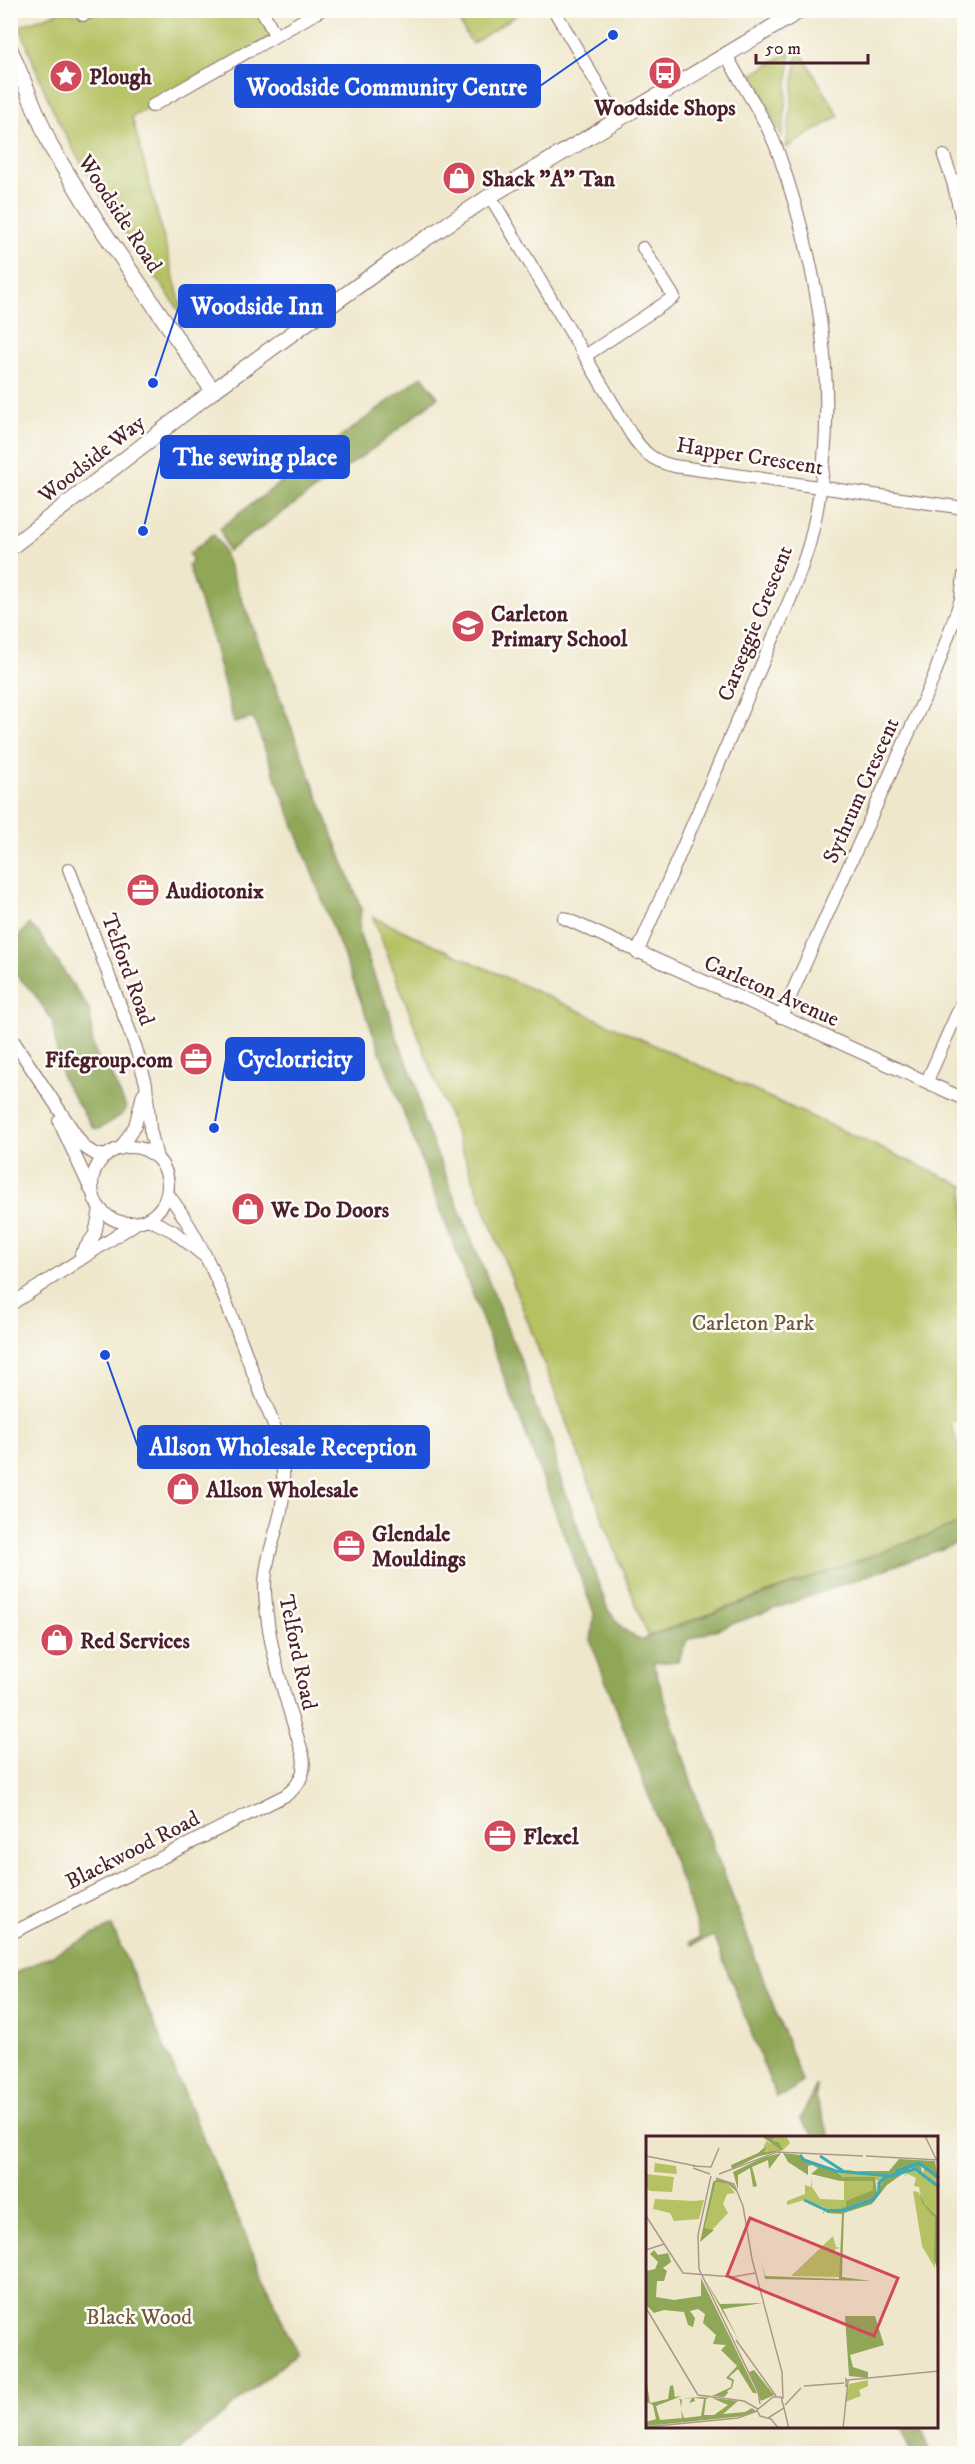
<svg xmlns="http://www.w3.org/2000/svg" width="975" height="2464" font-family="'IM FELL DW Pica',serif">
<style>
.green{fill:#b5c162;stroke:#807046;stroke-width:1.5}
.forest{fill:#90a758;stroke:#6d6342;stroke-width:1.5}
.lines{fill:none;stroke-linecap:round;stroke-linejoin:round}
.minor-casing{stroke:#846563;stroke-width:14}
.tertiary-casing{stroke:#846563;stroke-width:17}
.minor{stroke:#fff;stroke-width:12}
.tertiary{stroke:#fff;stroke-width:15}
.labels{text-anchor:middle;stroke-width:5;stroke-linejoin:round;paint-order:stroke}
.poi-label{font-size:22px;font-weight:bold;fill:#4a1f2b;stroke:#fdfcf7;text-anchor:start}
.street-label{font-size:22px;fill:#4a1f2b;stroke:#fdfcf7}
.park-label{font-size:22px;fill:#6f583e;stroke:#fdfcf7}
.inset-river{fill:none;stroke:#3aaab6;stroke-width:3}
.inset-road{fill:none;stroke:#ad978c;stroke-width:1.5}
.view{fill:#d1495b;fill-opacity:0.15;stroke:#d1495b;stroke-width:3}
.inset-edge{fill:none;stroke:#4a1f2b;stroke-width:3}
.leader{fill:none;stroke:#1d4ed8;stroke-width:2}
.callout-dot{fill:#1d4ed8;stroke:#fdfcf7;stroke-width:2}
.callout{fill:#1d4ed8;stroke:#1d4ed8;stroke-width:2}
.callout-label{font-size:24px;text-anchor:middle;font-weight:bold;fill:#fff}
</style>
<rect width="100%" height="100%" fill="#fdfcf7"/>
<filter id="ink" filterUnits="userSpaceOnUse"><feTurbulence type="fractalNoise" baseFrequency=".0167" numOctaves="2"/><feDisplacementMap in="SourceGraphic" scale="12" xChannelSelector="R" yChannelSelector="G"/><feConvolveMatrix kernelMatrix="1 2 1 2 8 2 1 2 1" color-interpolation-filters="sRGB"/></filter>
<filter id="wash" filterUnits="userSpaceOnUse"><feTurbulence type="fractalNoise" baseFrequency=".008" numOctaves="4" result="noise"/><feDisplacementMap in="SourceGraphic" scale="24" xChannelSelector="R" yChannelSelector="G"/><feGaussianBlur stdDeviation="1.35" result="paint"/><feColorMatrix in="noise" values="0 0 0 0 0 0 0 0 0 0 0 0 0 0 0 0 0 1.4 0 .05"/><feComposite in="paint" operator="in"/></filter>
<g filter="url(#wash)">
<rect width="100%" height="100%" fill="#efe7cc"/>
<g class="green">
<path d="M95,10L262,11L275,35L132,117L184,317C142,257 98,198 64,132C46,98 33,62 20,26L62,11L83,15Z"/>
<polygon points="453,11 523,11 472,44"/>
<polygon points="798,48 839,116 786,148"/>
<polygon points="791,51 782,137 752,75"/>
<polygon points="373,917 964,1186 964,1418 951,1423 964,1467 964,1522 648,1636"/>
</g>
<g class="forest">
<polygon points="422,376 438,397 381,443 228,551 220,528"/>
<polygon points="213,534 221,545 361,908 359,933 376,981 388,1007 395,1033 416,1084 423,1120 526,1373 537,1412 553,1441 558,1472 608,1610 624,1630 641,1640 964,1522 964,1541 687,1640 678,1661 653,1663 705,1824 802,2082 786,2094 776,2097 714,1936 691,1945 690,1942 700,1938 689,1902 591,1642 594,1613 253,718 234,723 212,638 188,565 193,561 189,554"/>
<polygon points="29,924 38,932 90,1011 93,1047 100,1062 111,1075 126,1107 123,1114 99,1129 93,1128 63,1080 59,1064 52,1020 33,992 11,970 11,946"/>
<polygon points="112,1926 296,2353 176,2453 11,2453 11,1975"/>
<polygon points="817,2084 816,2098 830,2137 816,2137 800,2119"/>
<polygon points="901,2427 921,2427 931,2453 911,2453"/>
</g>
</g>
<g filter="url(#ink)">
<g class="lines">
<defs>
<g id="minor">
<polyline points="262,10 275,35"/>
<polyline points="554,10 619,121"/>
<polyline points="83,15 95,10"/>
<polyline points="152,106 321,10"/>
<polyline points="944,156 953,182 964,228"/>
<path d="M490,196L631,434C643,452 652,461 674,466L964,508"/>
<polyline points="585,356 674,297 643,248"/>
<polyline points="69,869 136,1048 146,1084 150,1129 157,1158"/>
<polyline points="564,918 964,1099"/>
<path d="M637,953L791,597C797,578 805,560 810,541C843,412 822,276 778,152C766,118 743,88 727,56"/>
<polyline points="781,1017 933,679 961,599 964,575"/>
<polyline points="10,1036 84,1147 95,1154 106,1156"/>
<polyline points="927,1081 964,998"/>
<polyline points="59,1121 91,1190"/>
<circle cx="130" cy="1185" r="38"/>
<polyline points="120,1149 135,1126 143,1094"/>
<polyline points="148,1219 173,1231 203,1255"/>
<polyline points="81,1254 95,1234 100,1209"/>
<polyline points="10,1305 135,1224"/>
<path d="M10,1934L286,1795C300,1785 306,1772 303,1755C287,1702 267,1647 265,1591C264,1564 275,1537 281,1511C284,1495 284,1477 282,1461C280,1434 266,1407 257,1383C232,1318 210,1249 168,1194"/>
</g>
<g id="tertiary">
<polyline points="10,49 51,147 99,225 213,391"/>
<polyline points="10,548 213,391 392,261 490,196 801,10"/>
</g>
</defs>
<use href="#minor" class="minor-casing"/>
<use href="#tertiary" class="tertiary-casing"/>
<use href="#minor" class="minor"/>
<use href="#tertiary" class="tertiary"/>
</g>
</g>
<defs>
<symbol id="bus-disc" viewBox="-11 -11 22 22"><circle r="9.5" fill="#d1495b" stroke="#fdfcf7"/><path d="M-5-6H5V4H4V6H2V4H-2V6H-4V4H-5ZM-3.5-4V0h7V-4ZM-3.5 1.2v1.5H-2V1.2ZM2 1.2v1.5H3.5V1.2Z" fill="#fff"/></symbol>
<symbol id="sight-disc" viewBox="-11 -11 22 22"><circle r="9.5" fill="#d1495b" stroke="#fdfcf7"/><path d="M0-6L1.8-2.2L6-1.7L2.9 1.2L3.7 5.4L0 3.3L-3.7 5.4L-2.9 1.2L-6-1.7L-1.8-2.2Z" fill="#fff"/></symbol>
<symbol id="shop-disc" viewBox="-11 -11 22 22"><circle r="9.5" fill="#d1495b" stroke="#fdfcf7"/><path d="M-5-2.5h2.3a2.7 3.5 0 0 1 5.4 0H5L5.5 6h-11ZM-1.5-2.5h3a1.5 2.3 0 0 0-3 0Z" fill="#fff"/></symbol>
<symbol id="school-disc" viewBox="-11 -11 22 22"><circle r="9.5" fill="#d1495b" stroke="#fdfcf7"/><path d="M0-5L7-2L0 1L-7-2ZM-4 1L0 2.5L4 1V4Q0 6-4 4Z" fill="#fff"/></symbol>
<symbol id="office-disc" viewBox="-11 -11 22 22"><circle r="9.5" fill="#d1495b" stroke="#fdfcf7"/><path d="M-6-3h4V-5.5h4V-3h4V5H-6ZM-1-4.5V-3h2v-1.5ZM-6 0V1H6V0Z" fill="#fff"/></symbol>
</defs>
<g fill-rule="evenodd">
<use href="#bus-disc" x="646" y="54" width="38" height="38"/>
<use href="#sight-disc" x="47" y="57" width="38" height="38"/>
<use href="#shop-disc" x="440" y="159" width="38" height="38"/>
<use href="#school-disc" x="449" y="607" width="38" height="38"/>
<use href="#office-disc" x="124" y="871" width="38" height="38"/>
<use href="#office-disc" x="177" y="1040" width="38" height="38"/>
<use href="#shop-disc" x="229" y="1190" width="38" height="38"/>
<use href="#shop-disc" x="164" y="1470" width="38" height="38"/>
<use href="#office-disc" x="330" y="1527" width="38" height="38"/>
<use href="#shop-disc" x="38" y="1621" width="38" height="38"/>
<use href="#office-disc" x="481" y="1817" width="38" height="38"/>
</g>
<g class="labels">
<g class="poi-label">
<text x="89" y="84">Plough</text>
<text x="665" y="115" text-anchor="middle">Woodside Shops</text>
<text x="482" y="186">Shack "A" Tan</text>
<text x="491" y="621">Carleton<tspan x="491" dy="25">Primary School</tspan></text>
<text x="166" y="898">Audiotonix</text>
<text x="173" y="1067" text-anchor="end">Fifegroup.com</text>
<text x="271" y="1217">We Do Doors</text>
<text x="206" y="1497">Allson Wholesale</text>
<text x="372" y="1541">Glendale<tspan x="372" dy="25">Mouldings</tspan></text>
<text x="80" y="1648">Red Services</text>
<text x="523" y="1844">Flexel</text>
</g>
<g class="street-label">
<text transform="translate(121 213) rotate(57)" y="8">Woodside Road</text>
<text transform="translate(750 455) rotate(9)" y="8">Happer Crescent</text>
<text transform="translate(91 458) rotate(-38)" y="8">Woodside Way</text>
<text transform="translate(754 623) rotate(-68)" y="8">Carseggie Crescent</text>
<text transform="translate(860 790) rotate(-66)" y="8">Sythrum Crescent</text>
<text transform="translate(129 969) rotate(70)" y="8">Telford Road</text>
<text transform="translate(772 990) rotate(24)" y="8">Carleton Avenue</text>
<text transform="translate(299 1652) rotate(78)" y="8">Telford Road</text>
<text transform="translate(132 1849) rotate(-27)" y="8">Blackwood Road</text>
</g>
<g class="park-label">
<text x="753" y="1330">Carleton Park</text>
<text x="139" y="2324">Black Wood</text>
</g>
</g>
<g transform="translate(646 2136)">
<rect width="292" height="292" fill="#efe7cc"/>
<path d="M130,0H140L144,7L137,14L117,16L120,5L136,13L133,6L126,4ZM9,27L30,30L31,38L8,36ZM278,32L292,44V81L278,68L273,51L268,50L270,42L262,38L257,41L266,33L276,40ZM203,34L237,40H241L231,58L232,45L227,42L197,41L191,35ZM0,38L28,41L26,56L4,55L0,52ZM165,41L166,51L174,63L198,64V45H227V54L201,66L200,73H180L177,79L178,71L158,64L141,69V65L159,58V49L165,51ZM70,46L82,48L89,57L81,58L77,68L82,77L66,94L59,93ZM267,55L272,56L289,82V132L276,110ZM9,63L48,65L58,64L53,83L28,85L24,77L7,73ZM187,100L190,111L195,112L189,113V117L195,119L194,141L145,140ZM222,244V250L213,254L215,260L199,266L203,248Z" fill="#b5c162"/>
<path d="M115,0H130L126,4L133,6L137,14L111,21L86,33L85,29L112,17L119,11L117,8L120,11L118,16L135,14ZM135,17L123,33L122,24L106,31L111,50L107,51L104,32L92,39V54L87,36L116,22ZM137,17L154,19L158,24L190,35L197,41H229L231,57L240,41L211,35H243L253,23L289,25L292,44L275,30L276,38L265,32L241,49L226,68L198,77L196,141L225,145L119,143L115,124L119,140L193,143L196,78L181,77L180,73H196L197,70L200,73V65L227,54V45H194L165,38L172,32L166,29L162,30V39L142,26ZM71,43L86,47L92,57L82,48L70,46L59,92L68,94L54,106L67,46ZM273,53L278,68L292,81V135L288,123L289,82L276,67ZM8,114L12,119L22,117L25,126L17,132L21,135L18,145H11L10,161L28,164L55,160V142L111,257H107L92,233L83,241L88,244L86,252L81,255L82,257L78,261L66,260L85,251L86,245L80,242L91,230L75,214L80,209L67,208L70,199L57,187L59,178L52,173L44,175L49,182L47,191L42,189L38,176L18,174L8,177L0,169V135L9,133L12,126L4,118ZM58,142L74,168L117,167L77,173L93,205ZM199,180H229L238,209L204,219L207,231L222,236V242L203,240ZM108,234L128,259L115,265L103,236ZM1,248L4,267L22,263L24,250L27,249L29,261L36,260L10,270L14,284L36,282L35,274L38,282L55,280L58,263L48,262L49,265L43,267L46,262L36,263L35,272L34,264H31L41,262L55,261L64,262L60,263L58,279H68L82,269L66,262L92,265L77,278L99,276L106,272L110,275L99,280L0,290V286L10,283L7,269L1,266Z" fill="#90a758"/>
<path class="inset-river" d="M154,19L158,24L190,35L245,40L269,33L293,51M174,20L197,35M252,39L251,35L273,27L293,42M158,64L182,75L198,74L227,64L233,56V47L241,40"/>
<path class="inset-road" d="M279,0L291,25M0,20L50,30M220,20L293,24M47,30L65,31L73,12M47,32L64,38M73,38L131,16L217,20M65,40L52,99L53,133L112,256L114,268M70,42L88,48L97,70L106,123L136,236L137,263M0,80L37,137L87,141L109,137M0,114L18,108M0,172L52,259L98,265L112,273M90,204L130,260M202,244L293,235M158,250L198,247M139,269L155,252M138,272L143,293M122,282L138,272L135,261H127L111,274L114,280L125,283L133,293M0,291L92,282L111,275M197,293L202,245L200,243V251"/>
<path class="view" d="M104,82L252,142L228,200L81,140Z"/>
<rect width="292" height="292" class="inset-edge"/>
</g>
<path class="leader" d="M613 35L540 86M153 383L179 306M143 531L161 457M214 1128L226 1059M105 1355L138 1447"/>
<g class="callout-dot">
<circle cx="613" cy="35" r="6"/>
<circle cx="153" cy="383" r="6"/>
<circle cx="143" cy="531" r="6"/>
<circle cx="214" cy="1128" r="6"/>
<circle cx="105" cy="1355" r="6"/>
</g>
<g class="callout">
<rect x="235" y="65" width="305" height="42" rx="6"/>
<rect x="179" y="285" width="156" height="42" rx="6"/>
<rect x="161" y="436" width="188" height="42" rx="6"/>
<rect x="226" y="1038" width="138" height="42" rx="6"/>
<rect x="138" y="1426" width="291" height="42" rx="6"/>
</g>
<g class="callout-label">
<text x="387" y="95">Woodside Community Centre</text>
<text x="257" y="314">Woodside Inn</text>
<text x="255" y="465">The sewing place</text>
<text x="295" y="1067">Cyclotricity</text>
<text x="283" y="1455">Allson Wholesale Reception</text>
</g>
<rect width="975" height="2464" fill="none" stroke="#fdfcf7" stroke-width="36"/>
<path d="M756 54v9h112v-9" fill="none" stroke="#4a1f2b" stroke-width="3"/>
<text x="765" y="54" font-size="18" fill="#4a1f2b" stroke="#fdfcf7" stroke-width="4.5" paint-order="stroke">50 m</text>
</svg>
